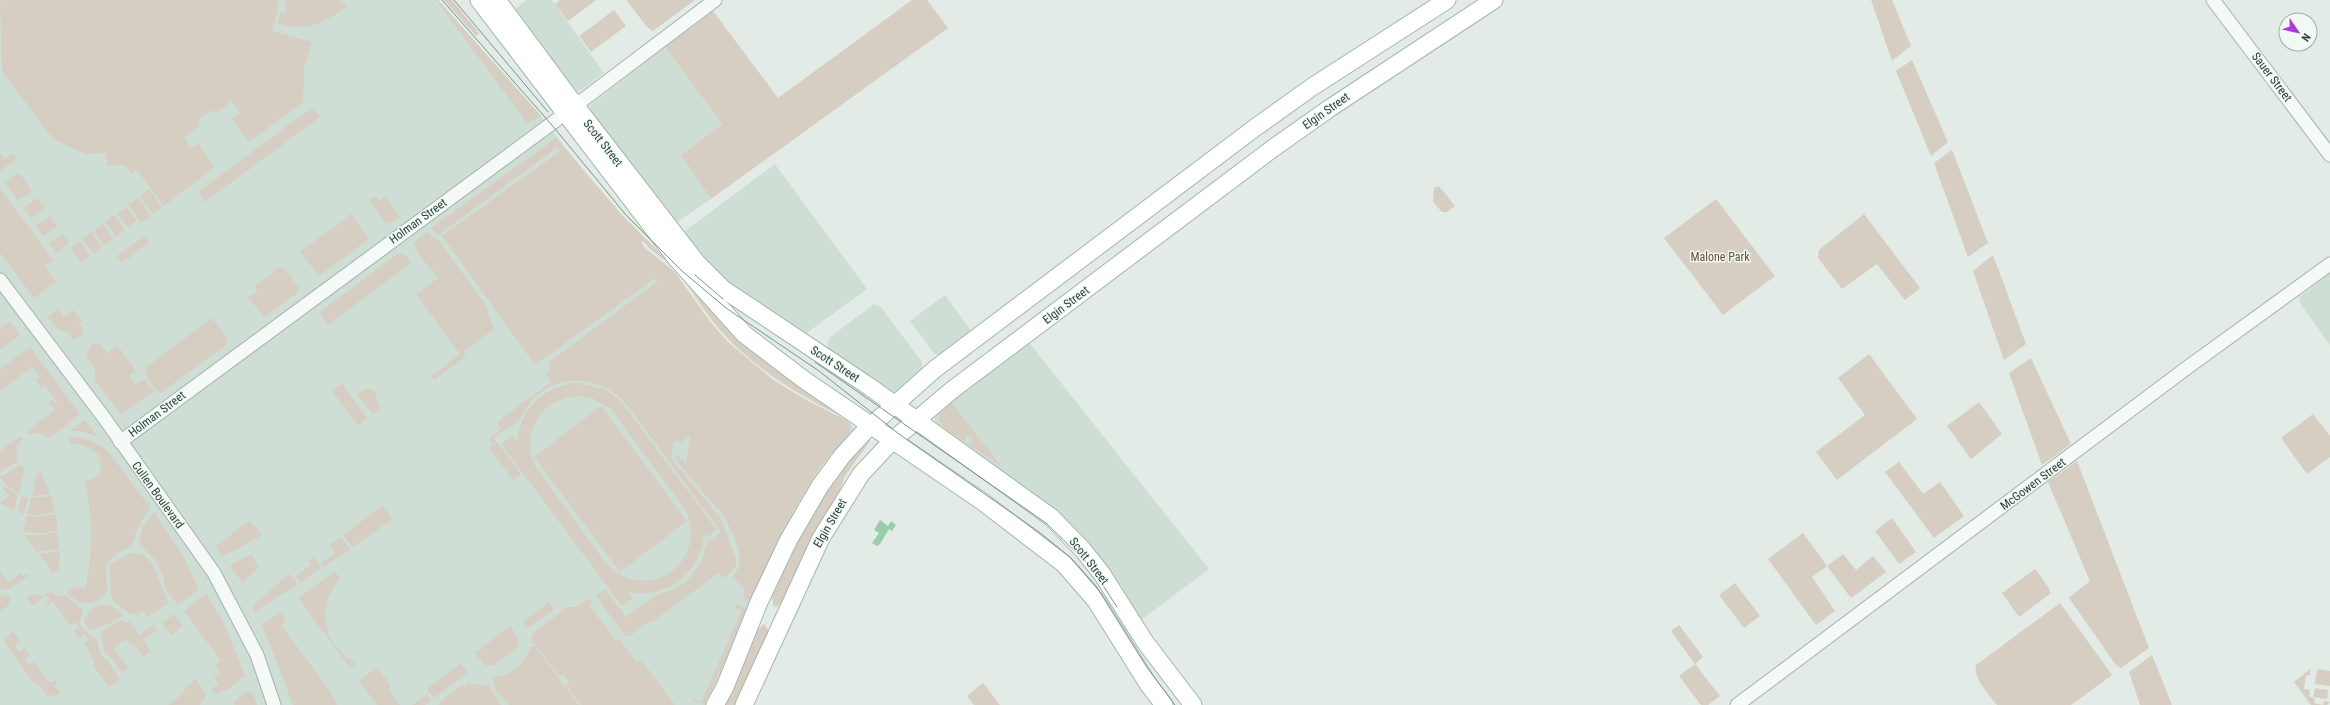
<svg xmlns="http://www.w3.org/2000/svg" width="2330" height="705" font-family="'Roboto Condensed',sans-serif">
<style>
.built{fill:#cfded5}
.green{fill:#d6cec2;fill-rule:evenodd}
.water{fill:#99ceac}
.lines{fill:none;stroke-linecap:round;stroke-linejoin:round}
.minor-casing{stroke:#a3b3aa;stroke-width:15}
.major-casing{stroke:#a0b8aa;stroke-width:19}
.minor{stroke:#f5f9f7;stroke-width:13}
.major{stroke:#fff;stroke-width:17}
.tram{stroke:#799787;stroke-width:1}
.labels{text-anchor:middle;stroke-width:3;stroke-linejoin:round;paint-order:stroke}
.street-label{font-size:12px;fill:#284536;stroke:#f2f8f4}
.park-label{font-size:12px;fill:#625234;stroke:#f2f8f4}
</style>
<rect width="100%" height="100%" fill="#e2ebe6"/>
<g class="built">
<polygon points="0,0 438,0 541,116 664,274 734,350 776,383 851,424 854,429 822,465 797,506 769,558 768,574 709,705 0,705"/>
<polygon points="527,0 552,0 604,73 581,90 574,91 511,12"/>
<polygon points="665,47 722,124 681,155 711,199 674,224 591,113 590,105"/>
<polygon points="775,164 867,289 804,335 725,284 681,234"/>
<polygon points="2330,273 2330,345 2300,303 2299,298"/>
<polygon points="945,295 974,335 941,356 934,353 910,321"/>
<polygon points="874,304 880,306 922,362 922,369 902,389 895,392 890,391 827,349 829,338"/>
<polygon points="1027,340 1209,569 1141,620 1121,586 1086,541 1045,502 941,429 935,421 934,414"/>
</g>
<g class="green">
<polygon points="0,0 277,0 278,9 272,31 312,42 304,69 303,102 249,142 232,119 240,113 232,101 215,113 212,110 197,121 200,126 184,138 192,148 198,143 215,167 164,206 137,170 132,174 125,165 107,166 106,153 85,154 53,139 2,71"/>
<path d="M285,0H339L347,6C322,25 307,32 277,23L281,11L286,13Z"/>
<polygon points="436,0 438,0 541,116 527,123"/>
<polygon points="444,0 452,0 479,33 476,36"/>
<polygon points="560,0 596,0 568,21 555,4"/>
<polygon points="626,0 695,0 653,31 648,28"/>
<polygon points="912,0 927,0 948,28 711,199 681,155 722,124 665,47 713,11 778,98"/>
<polygon points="1871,0 1892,0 1911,46 1892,61"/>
<polygon points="614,10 626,26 591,52 579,36"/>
<polygon points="1912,60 1948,142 1931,156 1896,71"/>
<polygon points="313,107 320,117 205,202 198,192"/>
<path d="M556,138L622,215L674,267L650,249L643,241L641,242L646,249L674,271L712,324L728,342L772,379L806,400L848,421L850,425V434C841,444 830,454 822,466C792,507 771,555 751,602L743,599L745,591L732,576C751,561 730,531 723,513L718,508L717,509L675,459L676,455L679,456L686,464L690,436L681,442L674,441L671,458L721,519L736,559V567L724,578L719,573L652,622H648L630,636H625L596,596L605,589L626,617L655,596L675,589L687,581L701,562L707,543L721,532L628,406C606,379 569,372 540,393C531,399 527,408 521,417C515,425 502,431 494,438L521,474L513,480L489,448L493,444L489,439L501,428L497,422L551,382L546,374L550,367L549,362L657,282L654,279L535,365L442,236L560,151L558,147L437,236L431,228Z"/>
<polygon points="1952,150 1988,243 1968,257 1934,163"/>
<polygon points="0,153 4,159 13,153 17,159 0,171"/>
<polygon points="19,172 32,191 18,201 5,183"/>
<polygon points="1439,186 1455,206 1447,212 1442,212 1433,202 1434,188"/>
<polygon points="0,188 53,260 45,266 56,282 34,298 0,253"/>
<polygon points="149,189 162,207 153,214 140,196"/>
<polygon points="375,196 379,201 385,197 400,217 390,224 388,222 386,223 369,200"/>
<polygon points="37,198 45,208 31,218 24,208"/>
<polygon points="138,198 151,216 141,223 128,205"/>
<polygon points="1716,199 1775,276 1723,315 1664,238"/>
<polygon points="126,207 137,221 128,228 117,213"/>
<polygon points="351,214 369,239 319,276 300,252"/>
<polygon points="1864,214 1920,288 1905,300 1877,264 1842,289 1818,258 1819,250"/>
<polygon points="114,215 125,230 116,237 105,222"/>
<polygon points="50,216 57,226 43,236 36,226"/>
<polygon points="103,224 113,239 104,245 94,231"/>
<polygon points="91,232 102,247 93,254 82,239"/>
<polygon points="427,232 440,242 485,304 494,329 463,352 466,356 434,380 432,376 434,374 460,354 416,294 438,278 420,256 413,243"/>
<polygon points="62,234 69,243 56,253 49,243"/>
<polygon points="144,236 149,243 122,263 117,256"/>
<polygon points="80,241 90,256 81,263 70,248"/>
<polygon points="397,254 405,254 411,263 328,325 320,312"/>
<polygon points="1993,255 2026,344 2004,360 1973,271"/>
<polygon points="280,267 284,268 299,288 297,289 299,292 264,317 248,297 257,291 254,287"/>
<path d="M678,271L849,419C804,400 751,366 719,329C704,311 691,290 678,271Z"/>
<polygon points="58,309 64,317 73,310 82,321 79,323 83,329 82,335 74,340 68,332 57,329 48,317"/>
<polygon points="212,318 228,340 226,341 228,344 159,394 145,374 148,372 145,368"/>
<polygon points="10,321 20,335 0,350 0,329"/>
<polygon points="95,343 101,344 107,353 117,345 136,371 129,376 135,384 144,379 154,391 121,415 95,380 95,370 87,357 87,353 90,349 89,347"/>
<polygon points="30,347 79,413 76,418 49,438 39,433 28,434 26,432 55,410 49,402 52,400 54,403 57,402 45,386 41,388 36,380 40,377 32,367 0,391 0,369"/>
<polygon points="1869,354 1917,419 1837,480 1816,452 1865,415 1838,378"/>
<polygon points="2031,358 2071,444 2042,465 2009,373"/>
<polygon points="342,383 367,418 358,425 332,391"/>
<path d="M577,383L604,389L620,400L717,530L707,537L704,535C700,574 667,599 628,592L633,598L622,606L501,444L512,436L517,442C520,409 543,386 577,383ZM577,396L592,398L611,409L686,511C709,565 644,606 605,562L535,466C521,432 540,399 577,396Z"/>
<polygon points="367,388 374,391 381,409 373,414 357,395"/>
<path d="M951,402L1002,467L970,445L973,439L968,435L964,441C947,429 925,421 951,402Z"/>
<polygon points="1979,402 2002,434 1971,459 1947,426"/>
<polygon points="601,406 687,521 620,572 534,457"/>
<polygon points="2313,414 2330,436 2330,457 2307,474 2281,438"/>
<polygon points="85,420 96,435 96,436 82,431 70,431"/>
<polygon points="21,436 23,438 16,448 18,461 0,472 0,451"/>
<path d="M79,437L94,442L107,450L150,507L139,526L132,545L116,554L106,564L107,591C98,607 78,607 67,592L71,587L85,588C93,552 93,518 85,482L101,474L99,472L101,467L98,461L102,460C94,448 84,444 70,444L68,438Z"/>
<polygon points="866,439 870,441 845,476 834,505 783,601 776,607 773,606 772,591 817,500"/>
<polygon points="2077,461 2149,648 2121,668 2116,665 2069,598 2090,581 2048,482"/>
<polygon points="1899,462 1923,494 1940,482 1964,516 1934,538 1885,472"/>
<polygon points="20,465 25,469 19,493 6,485 0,477"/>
<polygon points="41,472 50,494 32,496 37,473"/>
<polygon points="5,487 18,495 14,511 0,503 9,496 2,488"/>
<polygon points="22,496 28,498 24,514 18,512"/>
<polygon points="51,496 55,512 40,515 27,514 31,498"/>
<polygon points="382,506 392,519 353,548 343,535"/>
<polygon points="154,512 183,555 197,585 198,590 178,605 166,590 163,576 156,561 139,544 142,527"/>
<polygon points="56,514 58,530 44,533 23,532 27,516 38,517"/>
<polygon points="1892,518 1916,552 1899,564 1875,531"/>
<polygon points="250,520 262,535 222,557 216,546"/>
<polygon points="58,532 59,549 37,552 24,535 41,535"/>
<polygon points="1803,533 1827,566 1843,554 1856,570 1873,556 1886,572 1851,598 1827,566 1812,577 1835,611 1816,625 1768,559"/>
<polygon points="341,537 350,550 323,567 320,564 335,553 329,545"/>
<polygon points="60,551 59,569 53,573 39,554"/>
<polygon points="130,553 144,555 153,564 168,603 148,617 143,611 136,616 134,613 131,615 113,601 111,597 110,564"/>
<polygon points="251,554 259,566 243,583 230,566"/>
<polygon points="314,556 321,568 301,583 296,576 311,564 308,561"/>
<polygon points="2035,569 2049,588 2050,594 2019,617 2002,593"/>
<polygon points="0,571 9,582 21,573 23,576 28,573 29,575 8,590 0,588"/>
<path d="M335,571L340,579C321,599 320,630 339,650C344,656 350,659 356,664L350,668L298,598Z"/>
<polygon points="289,574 297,583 296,586 277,597 254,614 254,606 256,603"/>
<polygon points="1735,583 1760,616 1744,628 1719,595"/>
<polygon points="51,592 58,596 65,595 83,610 80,623 84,630 97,640 101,656 107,660 120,679 109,687 93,665 95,662 91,657 88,657 91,654 84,644 89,640 84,634 79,638 74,631 79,628 75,622 70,625 53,602 47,605 46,603 50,600 46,595 32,606 26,598 31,594 42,595"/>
<polygon points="206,594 216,609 215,611 223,621 245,676 227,690 216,694 211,689 219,684 214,677 220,672 215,666 221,661 184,611"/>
<polygon points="0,595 10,596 9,605 0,612"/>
<polygon points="587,599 591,600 592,602 589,605 616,641 620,640 636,661 642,661 675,705 581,705 566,685 569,682 563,674 559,676 535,644 531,643 532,634 567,607 577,607"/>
<polygon points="549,602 554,609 530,627 525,626 523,622"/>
<path d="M2060,603L2112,675L2071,705H1997C1990,695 1973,679 1976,665Z"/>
<polygon points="736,604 748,610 705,705 693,701 694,699 701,702 742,610 735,607"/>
<path d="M102,605H110L123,615L113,622L92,630L88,628L84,621C87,612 93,606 102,605Z"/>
<polygon points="280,613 285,617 284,623 282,626 329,690 337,705 293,705 262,624"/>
<polygon points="174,614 183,626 171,635 162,623"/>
<polygon points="122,620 127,623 129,621 140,635 154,624 157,630 143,640 151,651 143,657 133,643 130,645 127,640 121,642 114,649 128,668 122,673 109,655 105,654 101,637 103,630"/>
<polygon points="764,624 768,630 769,640 741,705 721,705 755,632"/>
<polygon points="1679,625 1703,657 1695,664 1720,696 1708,705 1701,705 1679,676 1695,664 1671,631"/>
<polygon points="510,626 519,639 518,647 493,666 484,665 475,653"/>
<polygon points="13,631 20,641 15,645 19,652 25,648 30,654 24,659 29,665 34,662 50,683 56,680 57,682 54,685 61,692 54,697 51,694 48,696 37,683 34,684 4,641"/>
<path d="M531,646H535L579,705H509L495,690L493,677C512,676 525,663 531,646Z"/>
<polygon points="2152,655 2172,705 2140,705 2129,672"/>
<polygon points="461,663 467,670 466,674 434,698 427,689"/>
<polygon points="377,667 391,686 388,689 400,705 377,705 359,681"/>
<polygon points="2310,669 2310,675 2306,675 2304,689 2310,690 2309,696 2315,699 2314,703 2323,705 2324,701 2330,702 2327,705 2311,705 2294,682"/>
<polygon points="2317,669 2330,671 2330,686 2315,684"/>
<polygon points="196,679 206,695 200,705 168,705 185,692 183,689"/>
<polygon points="467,683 489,686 501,705 439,705 442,700 462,685 465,687"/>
<polygon points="983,683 1000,705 974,705 967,696"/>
<polygon points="2315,688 2328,690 2327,699 2313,697"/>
<polygon points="248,691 254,695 257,705 235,705 233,702"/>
<polygon points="427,694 431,700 425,705 412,705"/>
</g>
<polygon class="water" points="880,520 888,526 891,521 896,525 892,531 889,529 880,544 877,546 872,543 879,533 874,530"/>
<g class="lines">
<defs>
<g id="minor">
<polyline points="2213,0 2330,155"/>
<polyline points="0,280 105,419 214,573 257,655 274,705"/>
<polyline points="120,442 551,124 715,0"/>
<polyline points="1737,705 2188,367 2330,264"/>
</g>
<g id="major">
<polyline points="479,0 676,258 744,334 803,379 983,502 1064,564 1096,601 1148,684 1164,705"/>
<polyline points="497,0 575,105 697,263 723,289 870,387 1051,517 1083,550 1102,574 1145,642 1193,705"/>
<polyline points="715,705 725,687 759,602 788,541 820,486 842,456 864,432 935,369 1256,127 1312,87 1447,0"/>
<polyline points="744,705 821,538 861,474 893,440 952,390 1272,149 1330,108 1494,0"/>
</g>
</defs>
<use href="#minor" class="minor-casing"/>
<use href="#major" class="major-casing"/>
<use href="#minor" class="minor"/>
<use href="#major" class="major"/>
<g class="tram">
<polyline points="442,0 551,124 626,215 682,271 726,308 819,371 899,434 1039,532 1071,558 1096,586 1146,666 1175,705"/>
<polyline points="454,0 548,112"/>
<polyline points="695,275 723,299"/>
<polyline points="815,362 1046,523 1091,567 1117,607"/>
</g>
</g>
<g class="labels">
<g class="street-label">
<text transform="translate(2272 77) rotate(53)" y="4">Sauer Street</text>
<text transform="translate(1326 111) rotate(-35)" y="4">Elgin Street</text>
<text transform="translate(603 143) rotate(52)" y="4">Scott Street</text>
<text transform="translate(418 221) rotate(-36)" y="4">Holman Street</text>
<text transform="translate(1066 305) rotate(-37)" y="4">Elgin Street</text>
<text transform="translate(835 364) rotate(33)" y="4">Scott Street</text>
<text transform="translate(157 414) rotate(-37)" y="4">Holman Street</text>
<text transform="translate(2033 484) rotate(-37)" y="4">McGowen Street</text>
<text transform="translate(158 495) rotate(54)" y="4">Cullen Boulevard</text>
<text transform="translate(830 523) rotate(-60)" y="4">Elgin Street</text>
<text transform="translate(1089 561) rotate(52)" y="4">Scott Street</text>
</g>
<g class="park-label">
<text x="1720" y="261">Malone Park</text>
</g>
</g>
<g transform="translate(2298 32) rotate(124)"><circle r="19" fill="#f2f8f4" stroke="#a1b0a8"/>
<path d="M0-3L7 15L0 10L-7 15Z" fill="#a93cdb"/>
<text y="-6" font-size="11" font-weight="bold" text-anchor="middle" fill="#284536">N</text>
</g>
</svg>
